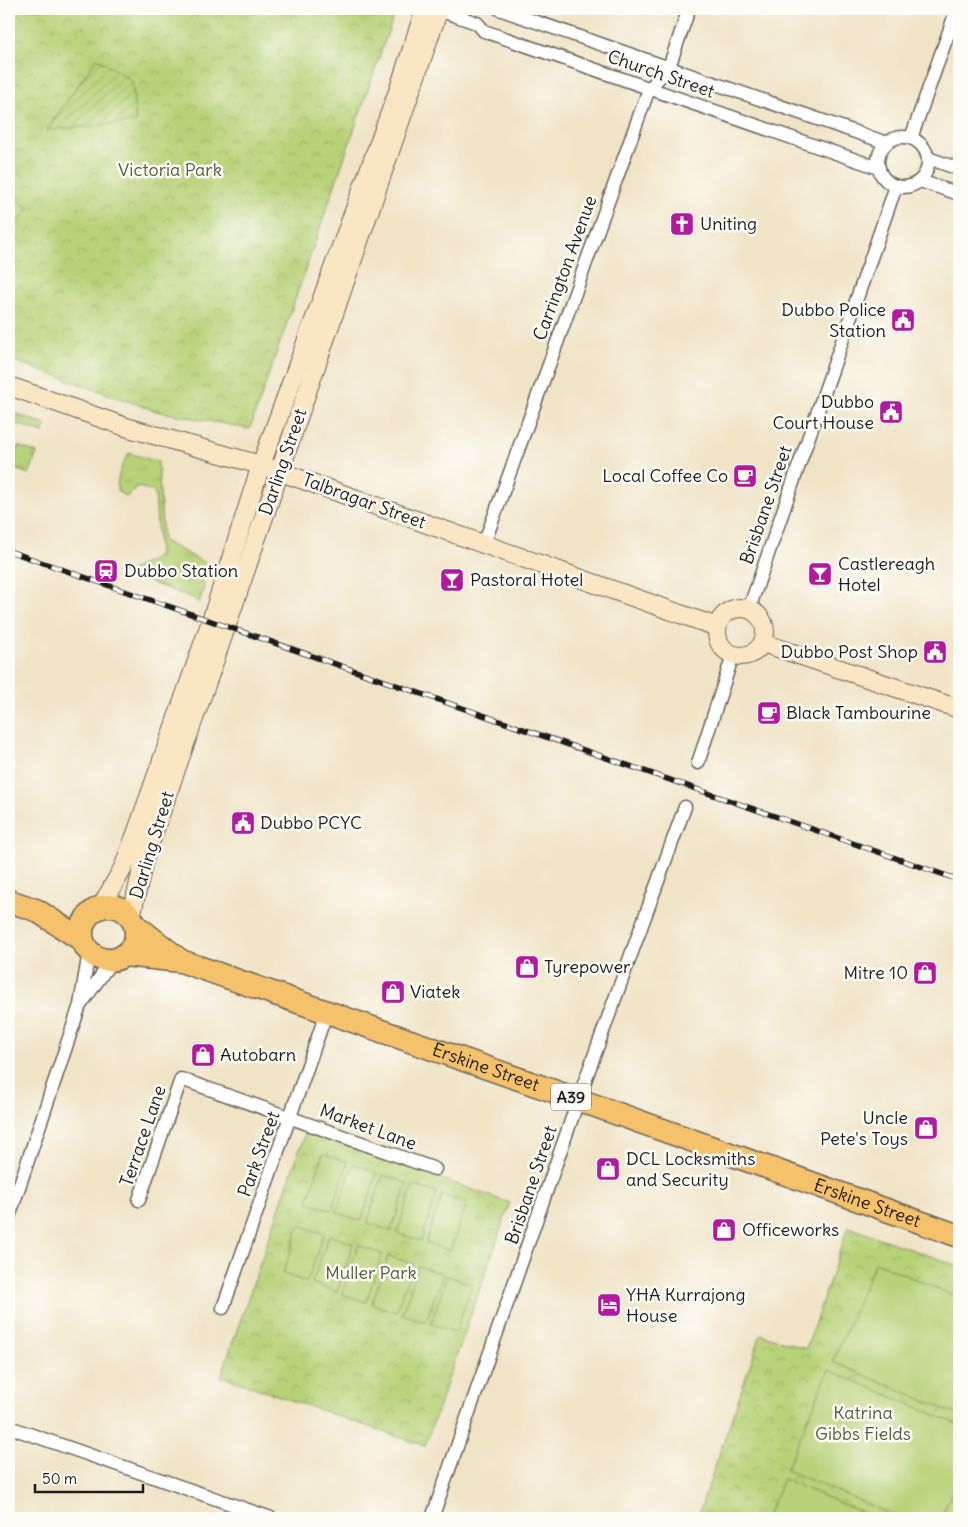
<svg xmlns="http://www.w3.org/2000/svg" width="968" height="1527" font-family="Delius,sans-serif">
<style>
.grass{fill:url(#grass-tufts);stroke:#6a774a}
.park{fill:url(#park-crowns);stroke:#6a774a}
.garden{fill:url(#garden-furrows);stroke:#6a774a}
.pitch{fill:#b8d278;stroke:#6a774a}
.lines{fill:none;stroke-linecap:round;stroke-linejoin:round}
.street-casing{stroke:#666258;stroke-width:15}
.secondary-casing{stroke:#666258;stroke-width:20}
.highway-casing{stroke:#666258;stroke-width:25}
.street{stroke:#fff;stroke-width:12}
.secondary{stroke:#fbe6c4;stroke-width:18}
.highway{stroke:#f5c16b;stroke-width:22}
.rail-casing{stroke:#1c1c1c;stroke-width:5.5}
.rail{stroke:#fdfcf7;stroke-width:4;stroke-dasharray:11;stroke-linecap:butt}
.labels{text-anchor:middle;stroke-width:5;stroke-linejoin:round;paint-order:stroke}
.shield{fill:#fdfcf7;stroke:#605f5e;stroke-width:1}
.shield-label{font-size:16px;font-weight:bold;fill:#1c1c1c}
.street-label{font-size:18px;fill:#1c1c1c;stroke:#fdfcf7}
.park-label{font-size:18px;fill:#535c3c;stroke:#fdfcf7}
.poi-label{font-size:18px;fill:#1c1c1c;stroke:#fdfcf7;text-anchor:start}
</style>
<defs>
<pattern id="grass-tufts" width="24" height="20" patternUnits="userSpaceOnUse" patternTransform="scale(1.25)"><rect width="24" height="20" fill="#b8d278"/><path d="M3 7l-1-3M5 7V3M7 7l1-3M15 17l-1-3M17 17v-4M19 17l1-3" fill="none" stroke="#9eb467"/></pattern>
<pattern id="park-crowns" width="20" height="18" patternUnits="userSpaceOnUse" patternTransform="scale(1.25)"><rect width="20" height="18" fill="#b8d278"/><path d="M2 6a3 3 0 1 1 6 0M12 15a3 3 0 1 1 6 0" fill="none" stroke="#9eb467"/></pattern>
<pattern id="garden-furrows" width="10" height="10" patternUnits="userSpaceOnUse" patternTransform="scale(1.25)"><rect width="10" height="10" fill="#b8d278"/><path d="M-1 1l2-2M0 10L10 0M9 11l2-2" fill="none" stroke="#9eb467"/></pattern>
</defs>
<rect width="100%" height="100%" fill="#fdfcf7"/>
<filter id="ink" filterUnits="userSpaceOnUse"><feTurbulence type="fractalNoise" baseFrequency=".02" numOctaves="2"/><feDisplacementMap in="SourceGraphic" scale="10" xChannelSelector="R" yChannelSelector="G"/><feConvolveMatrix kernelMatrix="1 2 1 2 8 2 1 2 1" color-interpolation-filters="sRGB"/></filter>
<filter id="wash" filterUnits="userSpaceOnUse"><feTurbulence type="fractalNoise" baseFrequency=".0096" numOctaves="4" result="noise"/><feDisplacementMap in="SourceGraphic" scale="20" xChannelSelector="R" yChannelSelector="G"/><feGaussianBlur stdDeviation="1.12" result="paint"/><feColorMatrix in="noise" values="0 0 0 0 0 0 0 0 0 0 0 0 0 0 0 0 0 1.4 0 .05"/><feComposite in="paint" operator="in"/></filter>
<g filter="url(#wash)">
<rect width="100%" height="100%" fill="#f0e3c6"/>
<g class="grass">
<polygon points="9,411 46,425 43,433 9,421"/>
<polygon points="18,446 37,453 29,474 9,467 9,451 16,453"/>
<path d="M129,453L158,462L163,541L207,564L202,579L204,588L199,603L193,598L128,574L130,571L159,556L155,492L136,486C131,497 125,501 117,489C117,477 122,463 129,453Z"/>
</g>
<g class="park">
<polygon points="9,9 396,9 250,429 156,411 9,359"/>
<polygon points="306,1131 510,1203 425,1446 221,1376"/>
<polygon points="848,1227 959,1266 959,1518 697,1518 761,1334 806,1349"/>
</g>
<polygon class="garden" points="97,58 132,81 136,122 47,130"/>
<g class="pitch">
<polygon points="9,194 29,208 9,234"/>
<polygon points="323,1154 348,1162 332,1210 307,1202"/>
<polygon points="353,1164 377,1173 361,1221 337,1212"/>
<polygon points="383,1175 407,1183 391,1231 367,1223"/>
<polygon points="413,1185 437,1193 421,1241 397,1233"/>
<polygon points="442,1195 467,1203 450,1251 426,1242"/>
<polygon points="299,1225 324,1234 307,1282 283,1274"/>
<polygon points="329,1235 353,1244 337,1292 312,1283"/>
<polygon points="358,1245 382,1254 366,1302 342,1294"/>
<polygon points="388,1256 413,1264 396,1312 372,1304"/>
<polygon points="875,1262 959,1298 959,1415 833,1362"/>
<polygon points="418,1266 443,1274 426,1322 402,1314"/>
<polygon points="447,1276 472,1284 456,1332 431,1324"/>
<polygon points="829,1370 959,1425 959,1475 941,1518 901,1518 786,1470"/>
<polygon points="783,1479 875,1518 766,1518"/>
</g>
</g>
<g filter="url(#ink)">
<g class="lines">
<defs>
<g id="street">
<polyline points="436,9 477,23 484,31 879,168"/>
<polyline points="499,9 887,143"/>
<circle cx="903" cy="162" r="25"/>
<polyline points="911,138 957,9"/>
<polyline points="928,158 959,169"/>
<polyline points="920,181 959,194"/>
<polyline points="484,544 649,89 669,67 689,9"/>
<polyline points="749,609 896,186"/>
<polyline points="698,763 733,655"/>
<polyline points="82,1003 113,959"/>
<polyline points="139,1200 181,1079 435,1169"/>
<polyline points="9,1217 80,1005 89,952"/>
<polyline points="223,1308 327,1011"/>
<polyline points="9,1427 271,1518"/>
<polyline points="432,1518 586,1078 685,807"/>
</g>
<g id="secondary">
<polyline points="9,386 129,428 261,465 717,627"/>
<circle cx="741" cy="632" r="24"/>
<polyline points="763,643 959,709"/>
<polyline points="101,907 123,868 137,831 211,621 261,465 398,91 425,9"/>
<polyline points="131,917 144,860 212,668 439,9"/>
</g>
<g id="highway">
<polyline points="9,901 36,910 82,940"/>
<circle cx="109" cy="933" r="27"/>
<polyline points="135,925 181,961"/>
<path id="s1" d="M124,955L181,961L579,1100L959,1236"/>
</g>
</defs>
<use href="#street" class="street-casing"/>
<use href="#secondary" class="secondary-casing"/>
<use href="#highway" class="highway-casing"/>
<use href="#street" class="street"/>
<use href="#secondary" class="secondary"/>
<use href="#highway" class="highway"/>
<defs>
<polyline id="rail" points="9,551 959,880"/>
</defs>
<use href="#rail" class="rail-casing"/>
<use href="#rail" class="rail"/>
</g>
</g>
<defs>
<symbol id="church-square" viewBox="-11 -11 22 22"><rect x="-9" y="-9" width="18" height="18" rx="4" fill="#b5179e" stroke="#fdfcf7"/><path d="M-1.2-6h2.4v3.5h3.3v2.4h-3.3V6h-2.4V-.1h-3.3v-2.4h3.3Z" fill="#fff"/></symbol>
<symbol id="civic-square" viewBox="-11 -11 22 22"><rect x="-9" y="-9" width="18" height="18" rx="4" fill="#b5179e" stroke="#fdfcf7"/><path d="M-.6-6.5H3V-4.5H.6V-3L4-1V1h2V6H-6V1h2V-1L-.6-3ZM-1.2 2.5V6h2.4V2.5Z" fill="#fff"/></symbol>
<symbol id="cafe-square" viewBox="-11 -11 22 22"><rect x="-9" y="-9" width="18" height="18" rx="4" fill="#b5179e" stroke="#fdfcf7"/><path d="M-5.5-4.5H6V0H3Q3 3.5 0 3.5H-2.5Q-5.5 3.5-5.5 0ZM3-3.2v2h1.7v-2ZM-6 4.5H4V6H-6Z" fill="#fff"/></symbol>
<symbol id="station-square" viewBox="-11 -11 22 22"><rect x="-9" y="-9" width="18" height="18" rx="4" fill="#b5179e" stroke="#fdfcf7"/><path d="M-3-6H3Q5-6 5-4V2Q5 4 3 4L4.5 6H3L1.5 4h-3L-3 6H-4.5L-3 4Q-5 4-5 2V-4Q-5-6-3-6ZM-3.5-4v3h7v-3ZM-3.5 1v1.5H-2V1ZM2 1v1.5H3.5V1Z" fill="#fff"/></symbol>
<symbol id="bar-square" viewBox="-11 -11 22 22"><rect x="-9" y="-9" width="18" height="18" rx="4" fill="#b5179e" stroke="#fdfcf7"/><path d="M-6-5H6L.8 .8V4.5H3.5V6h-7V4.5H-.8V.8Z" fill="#fff"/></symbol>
<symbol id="shop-square" viewBox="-11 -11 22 22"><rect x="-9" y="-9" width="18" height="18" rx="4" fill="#b5179e" stroke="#fdfcf7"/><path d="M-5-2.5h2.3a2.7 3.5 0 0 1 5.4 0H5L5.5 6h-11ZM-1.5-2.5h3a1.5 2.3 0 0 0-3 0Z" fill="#fff"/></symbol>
<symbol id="hotel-square" viewBox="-11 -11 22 22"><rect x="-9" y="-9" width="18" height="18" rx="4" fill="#b5179e" stroke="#fdfcf7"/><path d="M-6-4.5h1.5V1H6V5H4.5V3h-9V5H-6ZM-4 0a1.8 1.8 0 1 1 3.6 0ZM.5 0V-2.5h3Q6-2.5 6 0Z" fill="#fff"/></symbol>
</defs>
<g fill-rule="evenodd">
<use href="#church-square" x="668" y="210" width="28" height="28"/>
<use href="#civic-square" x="889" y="306" width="28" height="28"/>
<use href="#civic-square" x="877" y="398" width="28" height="28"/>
<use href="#cafe-square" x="731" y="462" width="28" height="28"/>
<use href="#station-square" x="92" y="557" width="28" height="28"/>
<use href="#bar-square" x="806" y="560" width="28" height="28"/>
<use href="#bar-square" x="438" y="566" width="28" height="28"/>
<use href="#civic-square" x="921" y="638" width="28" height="28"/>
<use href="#cafe-square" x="755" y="699" width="28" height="28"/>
<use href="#civic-square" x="229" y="809" width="28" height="28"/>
<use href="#shop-square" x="513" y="953" width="28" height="28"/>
<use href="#shop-square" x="911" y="959" width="28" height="28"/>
<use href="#shop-square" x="379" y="978" width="28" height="28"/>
<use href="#shop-square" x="189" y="1041" width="28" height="28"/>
<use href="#shop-square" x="912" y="1114" width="28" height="28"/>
<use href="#shop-square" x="594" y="1155" width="28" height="28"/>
<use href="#shop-square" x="710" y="1216" width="28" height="28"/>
<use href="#hotel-square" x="595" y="1291" width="28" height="28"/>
</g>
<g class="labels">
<rect class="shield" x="551" y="1083.5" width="40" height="27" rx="4"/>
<g class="shield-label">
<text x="571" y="1103">A39</text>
</g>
<g class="street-label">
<text transform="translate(661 74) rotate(19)" y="6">Church Street</text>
<text transform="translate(565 268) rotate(-70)" y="6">Carrington Avenue</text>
<text transform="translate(283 462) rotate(-71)" y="6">Darling Street</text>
<text transform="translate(364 501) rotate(20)" y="6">Talbragar Street</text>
<text transform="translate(766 505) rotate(-71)" y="6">Brisbane Street</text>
<text transform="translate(152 845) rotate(-73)" y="6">Darling Street</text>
<text dy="6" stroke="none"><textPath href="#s1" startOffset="380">Erskine Street</textPath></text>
<text transform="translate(368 1127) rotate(20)" y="6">Market Lane</text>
<text transform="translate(143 1136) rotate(-71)" y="6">Terrace Lane</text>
<text transform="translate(259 1154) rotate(-70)" y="6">Park Street</text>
<text transform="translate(531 1185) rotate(-71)" y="6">Brisbane Street</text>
<text dy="6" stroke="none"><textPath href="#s1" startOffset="785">Erskine Street</textPath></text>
</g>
<g class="park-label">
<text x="170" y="176">Victoria Park</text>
<text x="371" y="1279">Muller Park</text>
<text x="863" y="1419">Katrina<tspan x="863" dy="21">Gibbs Fields</tspan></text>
</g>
<g class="poi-label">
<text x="700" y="230">Uniting</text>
<text x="886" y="316" text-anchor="end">Dubbo Police<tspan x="886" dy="21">Station</tspan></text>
<text x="874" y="408" text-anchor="end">Dubbo<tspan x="874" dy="21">Court House</tspan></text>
<text x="728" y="482" text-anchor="end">Local Coffee Co</text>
<text x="838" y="570">Castlereagh<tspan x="838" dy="21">Hotel</tspan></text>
<text x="124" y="577">Dubbo Station</text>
<text x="470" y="586">Pastoral Hotel</text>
<text x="918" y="658" text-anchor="end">Dubbo Post Shop</text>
<text x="786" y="719">Black Tambourine</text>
<text x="260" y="829">Dubbo PCYC</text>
<text x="544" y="973">Tyrepower</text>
<text x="908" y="979" text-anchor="end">Mitre 10</text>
<text x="410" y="998">Viatek</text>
<text x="220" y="1061">Autobarn</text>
<text x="908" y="1124" text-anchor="end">Uncle<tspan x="908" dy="21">Pete's Toys</tspan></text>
<text x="626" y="1165">DCL Locksmiths<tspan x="626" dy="21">and Security</tspan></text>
<text x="742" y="1236">Officeworks</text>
<text x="626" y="1301">YHA Kurrajong<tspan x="626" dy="21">House</tspan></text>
</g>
</g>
<rect width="968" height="1527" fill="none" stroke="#fdfcf7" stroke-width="30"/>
<path d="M35 1484v8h108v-8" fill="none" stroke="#1c1c1c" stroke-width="2.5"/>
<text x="42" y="1484" font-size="15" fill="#1c1c1c" stroke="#fdfcf7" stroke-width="4" paint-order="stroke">50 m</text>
</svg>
